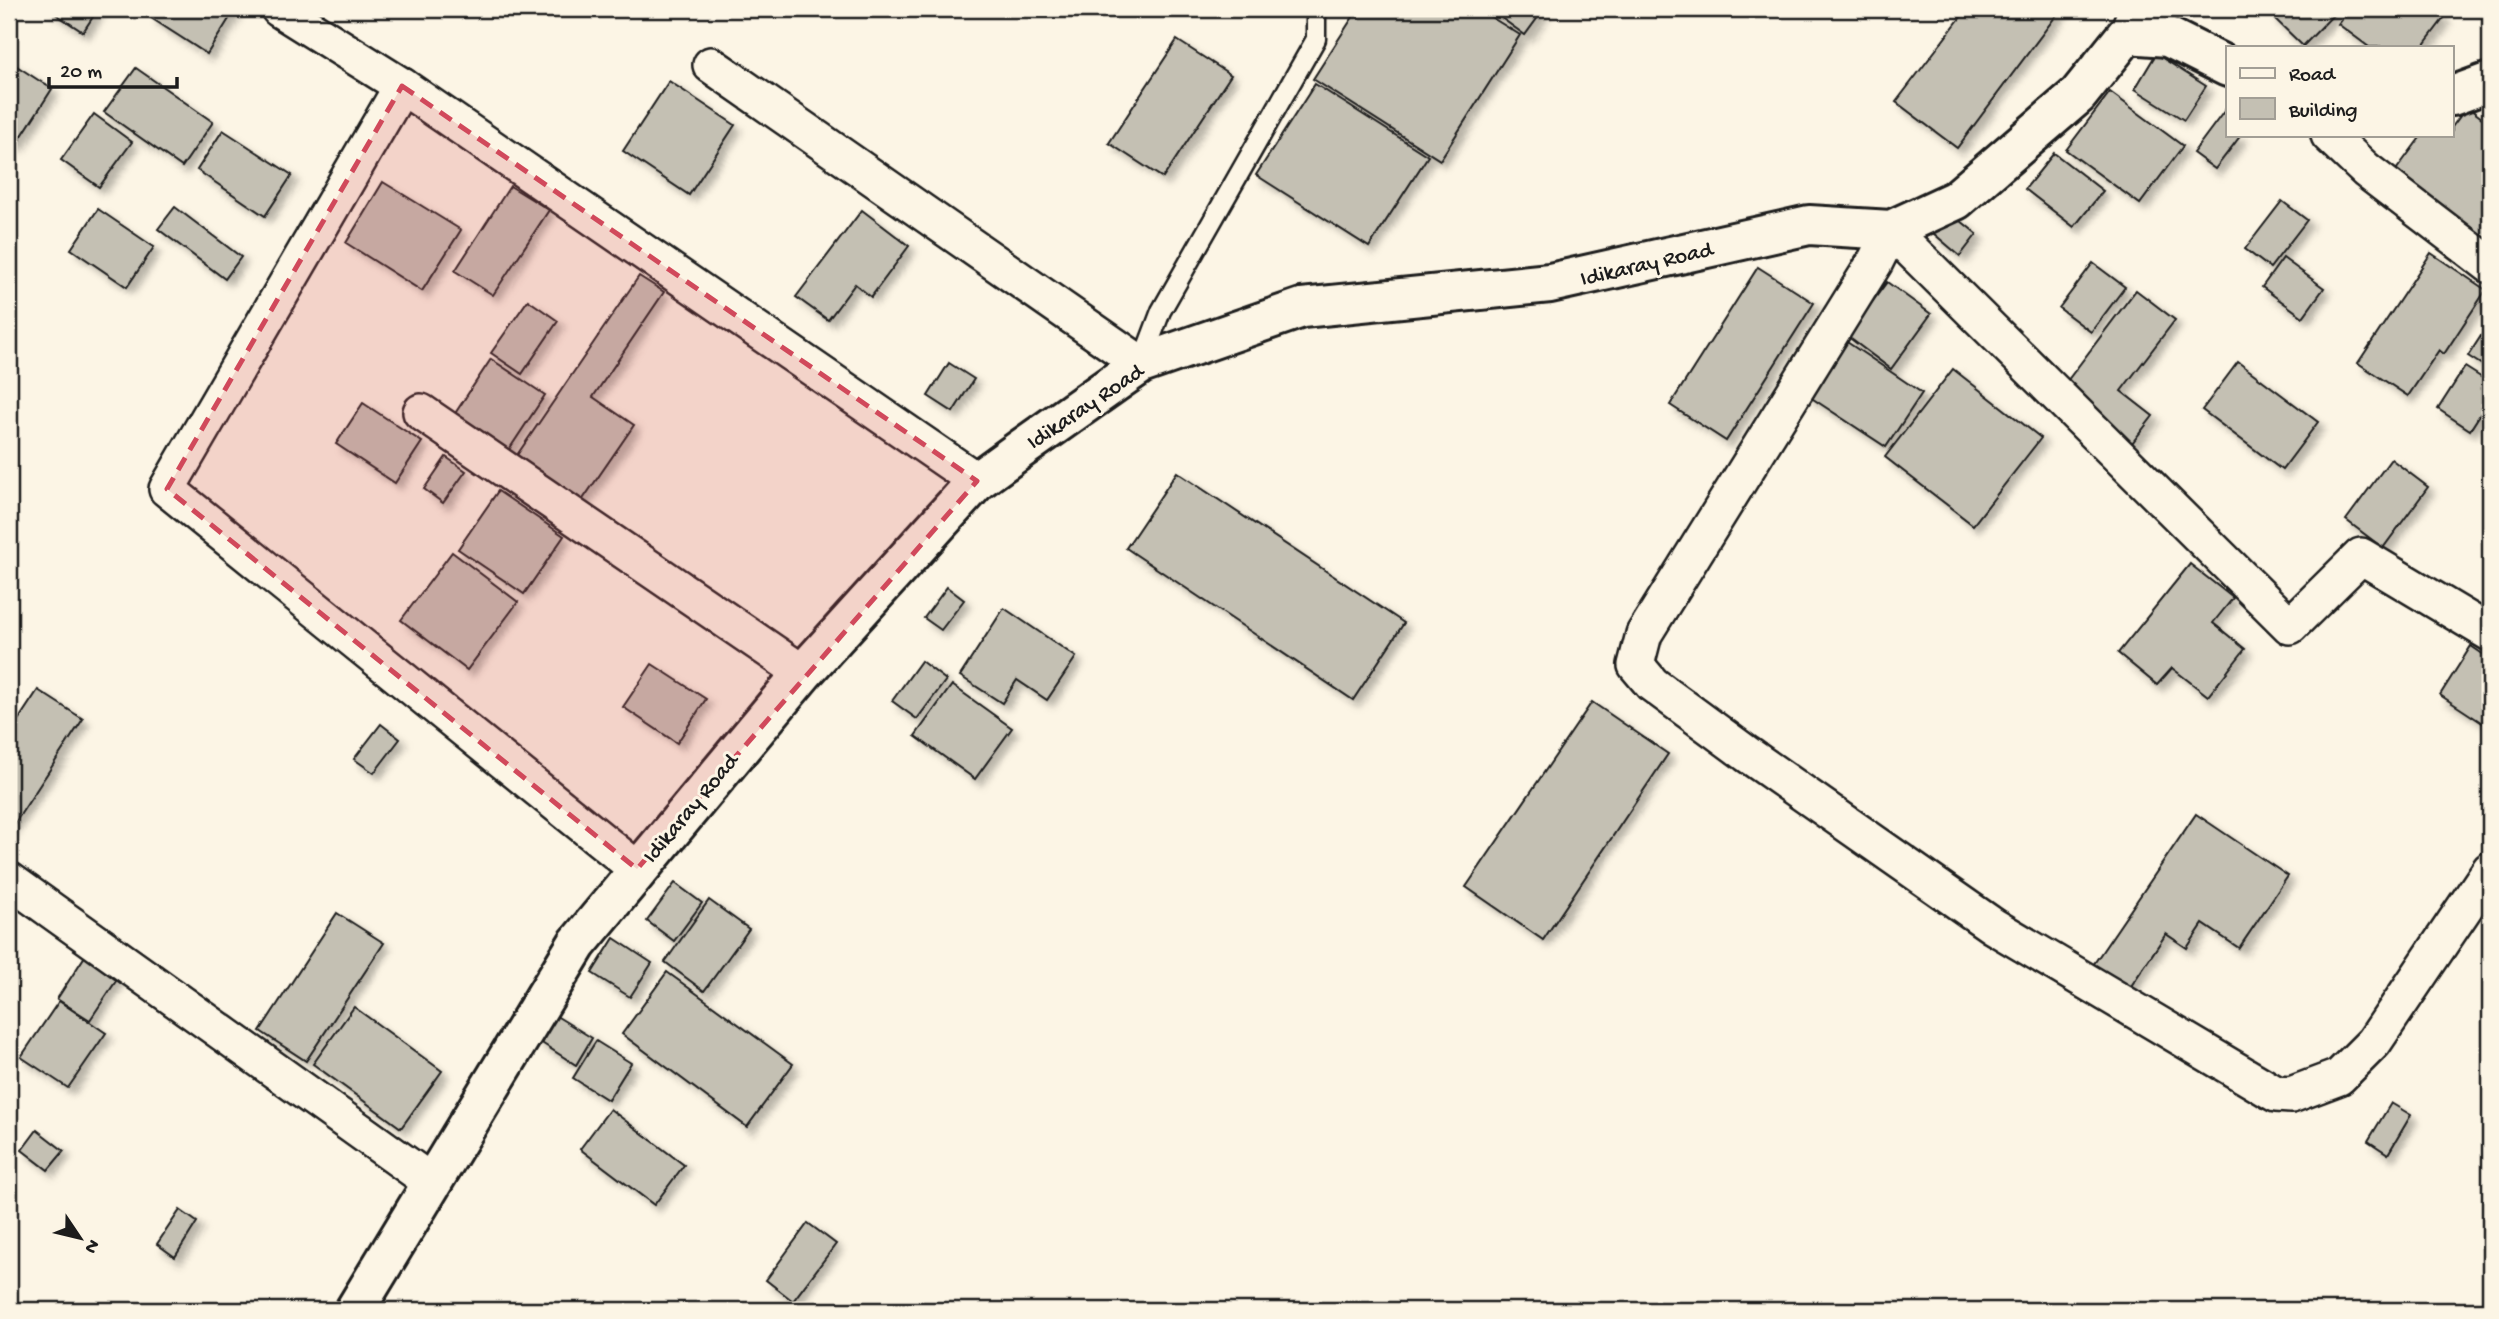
<svg xmlns="http://www.w3.org/2000/svg" width="2499" height="1319" font-family="'Gochi Hand',sans-serif">
<style>
.building{fill:#c4c0b3;stroke:#1c1c1c;stroke-width:2;filter:url(#shadow)}
.lines{fill:none;stroke-linecap:round;stroke-linejoin:round}
.service-casing{stroke:#1c1c1c;stroke-width:23}
.minor-casing{stroke:#1c1c1c;stroke-width:40}
.tertiary-casing{stroke:#1c1c1c;stroke-width:44}
.service{stroke:#fcf5e5;stroke-width:18}
.minor{stroke:#fcf5e5;stroke-width:35}
.tertiary{stroke:#fcf5e5;stroke-width:38}
.marked{fill:#d1495b;fill-opacity:0.2;stroke:#d1495b;stroke-width:5;stroke-dasharray:14 9;stroke-linejoin:round}
.labels{text-anchor:middle;stroke-width:6;stroke-linejoin:round;paint-order:stroke}
.street-label{font-size:23px;fill:#1c1c1c;stroke:#fcf5e5}
</style>
<defs>
<filter id="shadow"><feDropShadow dx="6" dy="6" stdDeviation="3.5" flood-color="#0004"/></filter>
</defs>
<rect width="100%" height="100%" fill="#fcf5e5"/>
<filter id="ink" filterUnits="userSpaceOnUse"><feTurbulence type="fractalNoise" baseFrequency=".0143" numOctaves="2"/><feDisplacementMap in="SourceGraphic" scale="14" xChannelSelector="R" yChannelSelector="G"/><feConvolveMatrix kernelMatrix="1 2 1 2 8 2 1 2 1" color-interpolation-filters="sRGB"/></filter>
<g filter="url(#ink)">
<g class="building">
<polygon points="48,9 98,9 83,32"/>
<polygon points="157,9 230,9 234,11 207,54 151,18"/>
<polygon points="1358,9 1478,9 1520,35 1440,160 1313,79"/>
<polygon points="1489,9 1544,9 1525,35"/>
<polygon points="1967,9 2061,9 1957,148 1896,102"/>
<polygon points="2278,9 2339,9 2303,46 2271,15"/>
<polygon points="2349,9 2432,9 2444,18 2422,47 2369,47 2338,24"/>
<polygon points="1177,40 1231,75 1163,178 1109,143"/>
<polygon points="2156,54 2206,86 2184,120 2135,89"/>
<polygon points="9,61 52,89 16,145 9,140"/>
<polygon points="136,68 213,122 182,167 104,112"/>
<polygon points="669,81 735,125 689,195 623,151"/>
<polygon points="1315,84 1428,156 1369,247 1256,175"/>
<polygon points="2110,92 2183,146 2140,204 2066,150"/>
<polygon points="2228,106 2228,135 2241,135 2215,169 2193,153"/>
<polygon points="2467,107 2490,124 2490,256 2388,181 2422,135 2452,135 2452,127"/>
<polygon points="94,114 132,142 99,187 61,160"/>
<polygon points="223,130 292,175 265,216 197,170"/>
<polygon points="2054,153 2103,191 2074,227 2025,189"/>
<polygon points="383,182 461,230 422,291 346,243"/>
<polygon points="510,186 549,210 493,295 455,271"/>
<polygon points="2282,201 2307,220 2270,268 2245,249"/>
<polygon points="175,207 241,257 225,279 158,229"/>
<polygon points="98,209 154,247 127,287 71,249"/>
<polygon points="862,210 909,246 871,297 855,284 828,320 796,297"/>
<polygon points="1950,212 1977,234 1960,256 1933,233"/>
<polygon points="2431,253 2486,290 2444,354 2439,350 2408,396 2358,363"/>
<polygon points="2283,258 2324,288 2303,317 2262,287"/>
<polygon points="2093,263 2125,287 2091,332 2059,308"/>
<polygon points="1758,267 1814,303 1726,441 1670,405"/>
<polygon points="639,276 664,292 593,397 634,425 581,502 515,458"/>
<polygon points="1887,282 1931,314 1891,369 1847,336"/>
<polygon points="2136,290 2175,320 2121,391 2153,416 2132,443 2061,389"/>
<polygon points="528,300 558,321 522,374 491,353"/>
<polygon points="2490,322 2490,370 2468,356"/>
<polygon points="1844,340 1922,393 1886,447 1807,395"/>
<polygon points="491,359 545,395 506,454 452,418"/>
<polygon points="2238,362 2318,422 2282,470 2202,410"/>
<polygon points="949,363 974,379 953,412 928,396"/>
<polygon points="2465,367 2490,383 2490,419 2481,413 2470,430 2438,409"/>
<polygon points="1953,369 2041,438 1973,525 1885,457"/>
<polygon points="363,403 422,442 395,483 336,444"/>
<polygon points="446,457 466,471 443,503 424,489"/>
<polygon points="2391,459 2428,487 2383,548 2346,520"/>
<polygon points="1177,472 1404,623 1353,700 1126,548"/>
<polygon points="498,491 564,536 524,594 458,549"/>
<polygon points="452,552 518,602 467,670 401,620"/>
<polygon points="2190,564 2233,598 2213,623 2245,649 2208,696 2172,668 2157,685 2118,653"/>
<polygon points="947,587 964,600 941,630 924,618"/>
<polygon points="2490,594 2490,616 2480,609"/>
<polygon points="1004,608 1076,657 1047,700 1017,680 1002,703 960,676"/>
<polygon points="2471,646 2490,659 2490,728 2440,695"/>
<polygon points="921,661 946,680 917,719 892,701"/>
<polygon points="652,664 706,699 677,743 623,707"/>
<polygon points="952,685 1012,728 975,779 915,736"/>
<polygon points="38,690 83,719 9,832 9,734"/>
<polygon points="1592,702 1668,754 1543,940 1466,887"/>
<polygon points="381,724 400,739 374,773 354,759"/>
<polygon points="2196,814 2288,876 2239,948 2203,924 2187,948 2166,934 2125,995 2089,971"/>
<polygon points="675,883 702,903 674,941 647,921"/>
<polygon points="709,900 749,929 704,991 665,962"/>
<polygon points="337,913 384,943 306,1061 260,1031"/>
<polygon points="614,938 652,963 630,997 592,973"/>
<polygon points="85,956 118,978 90,1020 57,999"/>
<polygon points="667,972 793,1064 747,1127 622,1034"/>
<polygon points="59,1001 106,1033 68,1088 21,1057"/>
<polygon points="354,1007 442,1071 401,1128 313,1064"/>
<polygon points="553,1014 592,1038 576,1065 537,1040"/>
<polygon points="596,1041 631,1063 608,1100 573,1078"/>
<polygon points="2391,1103 2411,1115 2388,1154 2368,1141"/>
<polygon points="610,1109 684,1165 654,1205 580,1149"/>
<polygon points="37,1130 64,1151 48,1170 22,1150"/>
<polygon points="180,1210 197,1222 175,1257 157,1244"/>
<polygon points="808,1223 836,1244 793,1301 766,1280"/>
</g>
<g class="lines">
<defs>
<polyline id="service" points="1142,361 1161,311 1316,39 1316,9"/>
<g id="minor">
<polyline points="279,9 402,86 977,481"/>
<polyline points="2127,34 2137,9"/>
<polyline points="711,65 1141,364"/>
<polyline points="402,86 167,489 637,869"/>
<polyline points="2329,135 2366,170 2490,265"/>
<polyline points="421,412 803,673"/>
<polyline points="2490,633 2361,556 2290,626 1891,230 1875,262 1644,634 1636,665 1652,684 1747,754 1993,926 2276,1094 2291,1095 2339,1077 2374,1042 2490,870"/>
<polyline points="9,880 431,1182"/>
</g>
<g id="tertiary">
<polyline points="2452,96 2490,82"/>
<polyline points="355,1310 577,944 803,673 977,481 1021,449 1141,364 1302,308 1550,283 1809,225 1891,230 1956,200 2078,95 2127,34 2168,37 2228,67"/>
</g>
</defs>
<use href="#service" class="service-casing"/>
<use href="#minor" class="minor-casing"/>
<use href="#tertiary" class="tertiary-casing"/>
<use href="#service" class="service"/>
<use href="#minor" class="minor"/>
<use href="#tertiary" class="tertiary"/>
</g>
</g>
<path class="marked" d="M402,86L977,481L637,869L167,489Z"/>
<g class="labels">
<g class="street-label">
<text transform="translate(1646 262) rotate(-13)" y="8">Idikaray Road</text>
<text transform="translate(1084 405) rotate(-34)" y="8">Idikaray Road</text>
<text transform="translate(689 807) rotate(-50)" y="8">Idikaray Road</text>
</g>
</g>
<rect width="2499" height="1319" fill="none" stroke="#fcf5e5" stroke-width="35"/>
<rect x="18" y="18" width="2464" height="1284" fill="none" stroke="#1c1c1c" stroke-width="2.5" filter="url(#ink)"/>
<rect x="2226" y="46" width="228" height="91" fill="#fcf5e5" stroke="#a29e95" stroke-width="2"/>
<rect x="2240" y="68" width="35" height="10" fill="#fcf5e5" stroke="#a29e95" stroke-width="2"/>
<text x="2289" y="80" font-size="21" fill="#1c1c1c">Road</text>
<rect x="2240" y="98" width="35" height="21" fill="#c4c0b3" stroke="#a29e95" stroke-width="2"/>
<text x="2289" y="116" font-size="21" fill="#1c1c1c">Building</text>
<g transform="translate(80 1238) rotate(125)" stroke="#fcf5e5" stroke-width="5" paint-order="stroke">
<path d="M0-5L12 26L0 18L-12 26Z" fill="#1c1c1c"/>
<text y="-10" font-size="19" font-weight="bold" text-anchor="middle" fill="#1c1c1c">N</text>
</g>
<path d="M49 77v10h128v-10" fill="none" stroke="#1c1c1c" stroke-width="3.5"/>
<text x="60" y="77" font-size="21" fill="#1c1c1c" stroke="#fcf5e5" stroke-width="5" paint-order="stroke">20 m</text>
</svg>
